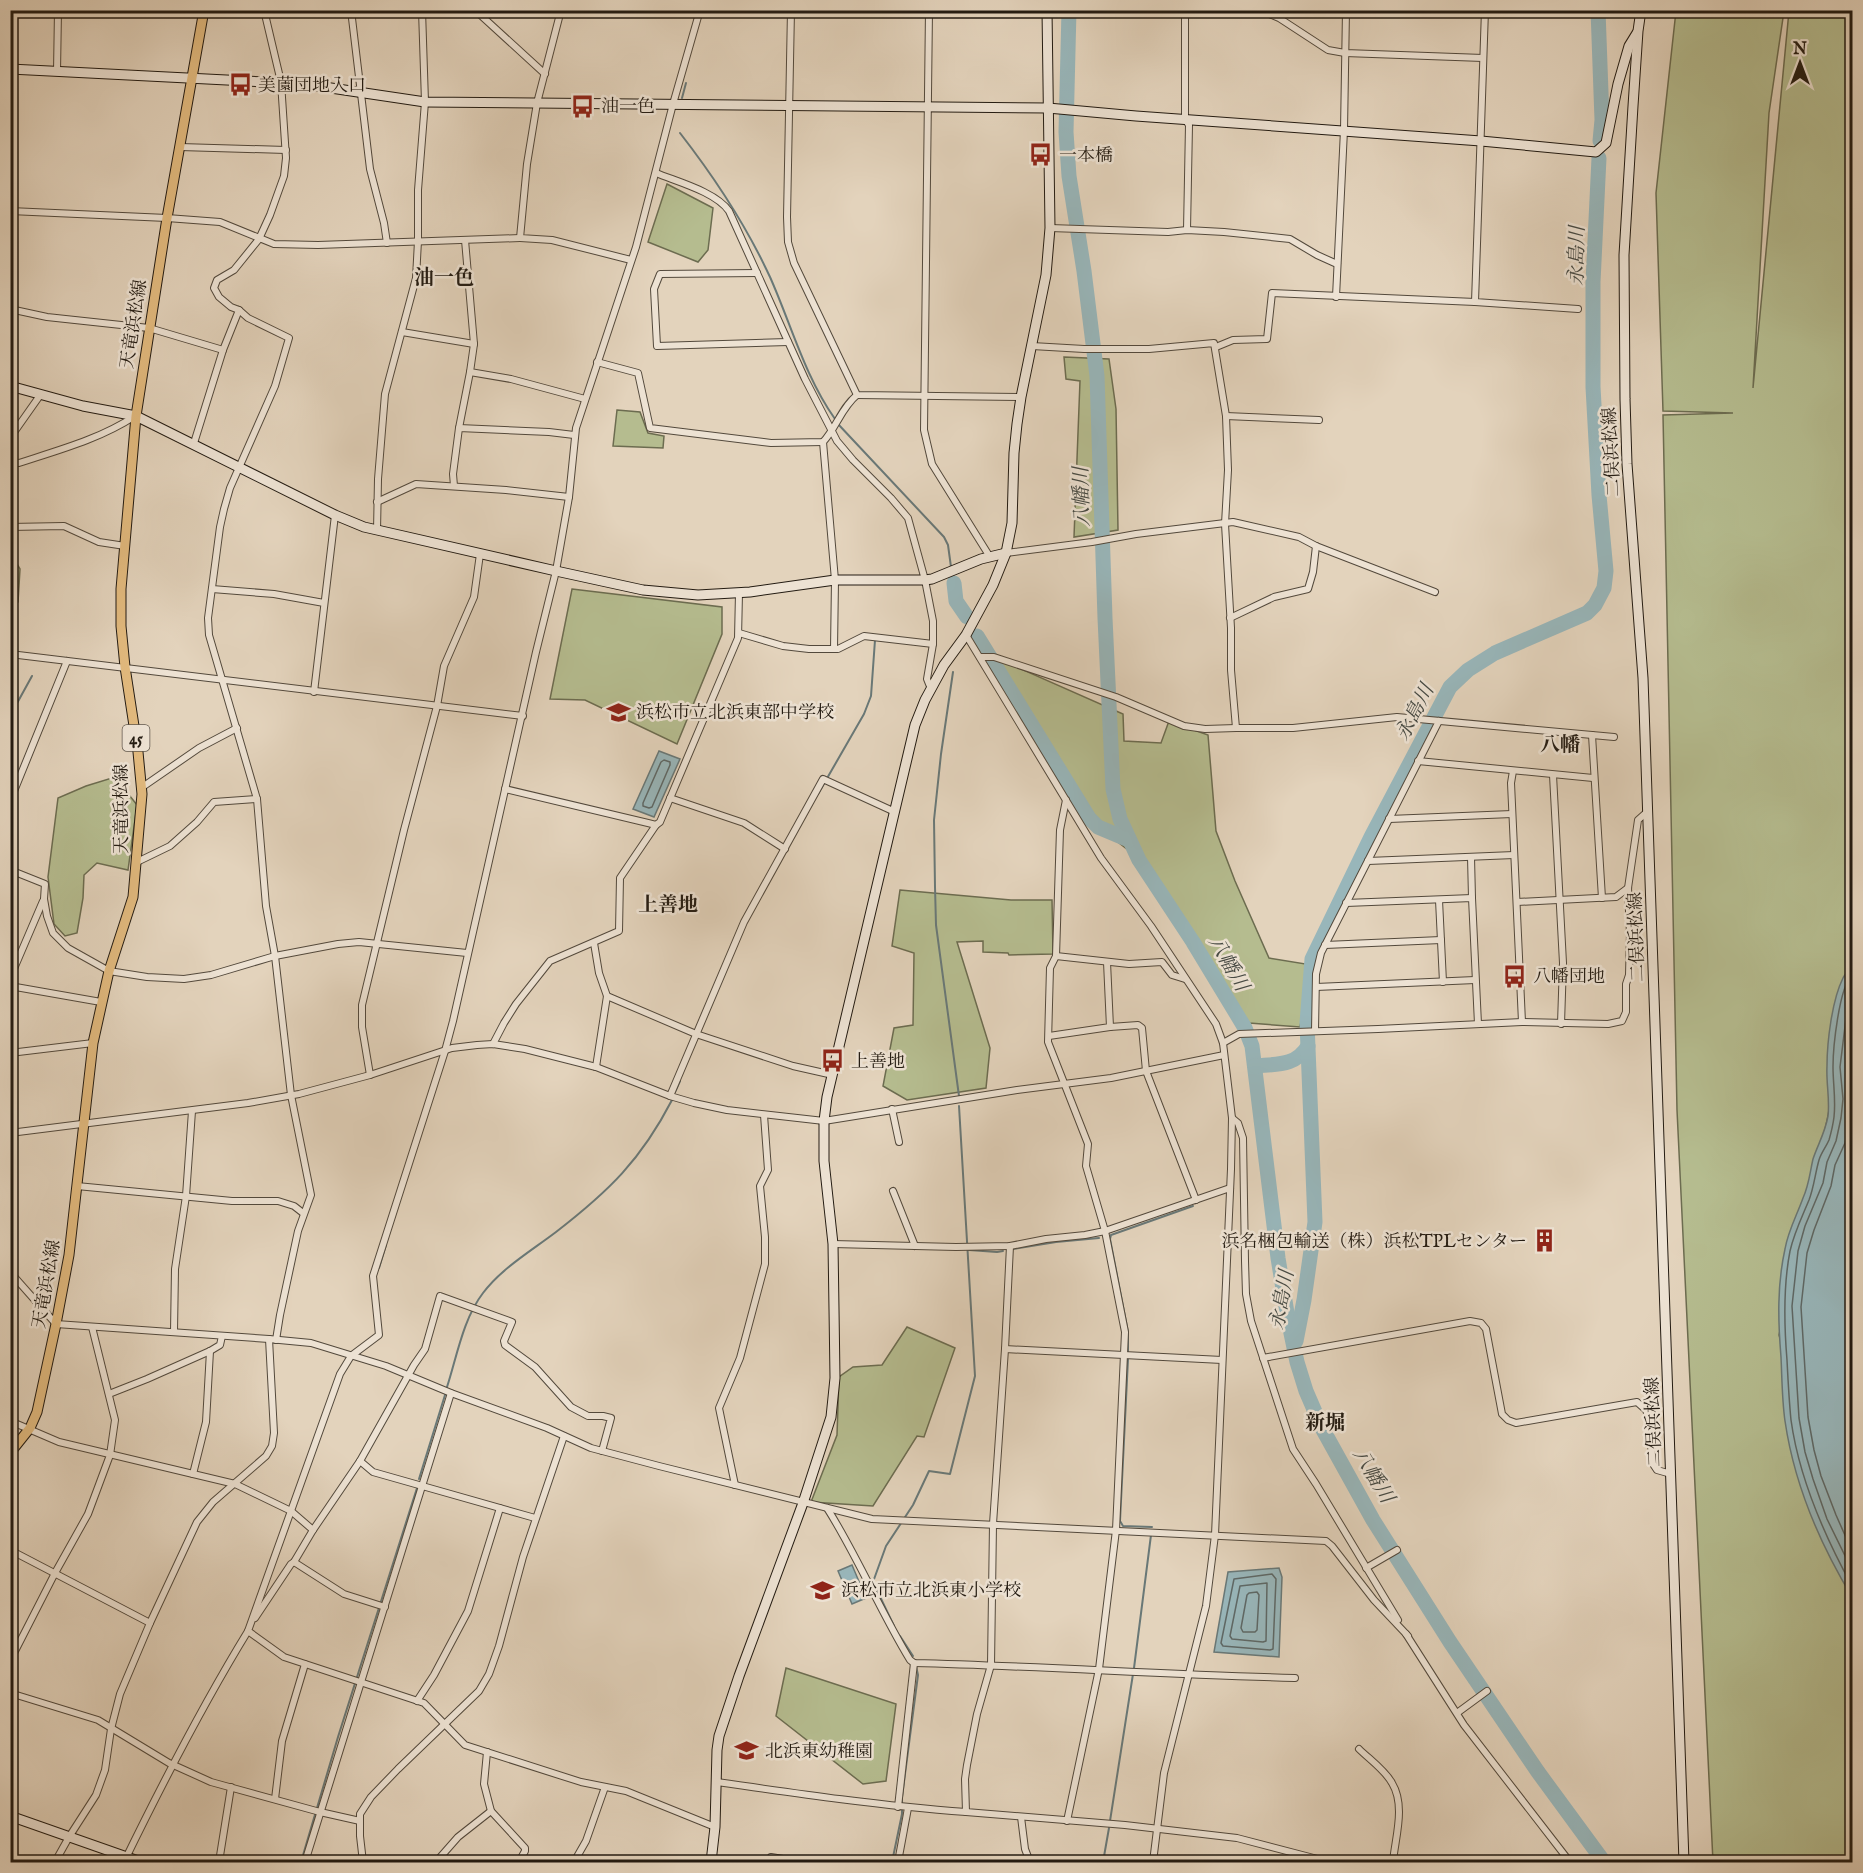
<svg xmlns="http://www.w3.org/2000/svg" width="1863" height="1873" font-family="'IM FELL English','Noto Serif JP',serif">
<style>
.green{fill:#b5bc8f;stroke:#6c6c50;stroke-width:1.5}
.water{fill:#98b6ba;stroke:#697877;stroke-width:1.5}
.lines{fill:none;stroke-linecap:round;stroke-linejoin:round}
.shore{stroke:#5e6866;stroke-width:1.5}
.stream{stroke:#697877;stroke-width:2}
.river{stroke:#98b6ba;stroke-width:15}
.street-casing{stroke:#53493c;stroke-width:8}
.secondary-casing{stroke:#231b12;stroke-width:11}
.primary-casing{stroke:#231b12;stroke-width:11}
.street{stroke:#ede2d3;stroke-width:6}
.secondary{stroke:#ede2d3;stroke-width:9}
.primary{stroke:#e2ba7e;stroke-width:9}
.labels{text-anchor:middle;stroke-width:5;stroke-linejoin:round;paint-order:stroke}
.shield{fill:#ede2d3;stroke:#60574c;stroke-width:1.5}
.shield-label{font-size:16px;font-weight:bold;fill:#231b12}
.poi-label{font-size:18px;fill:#231b12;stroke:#ede2d3;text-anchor:start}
.street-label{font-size:18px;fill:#231b12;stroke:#ede2d3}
.water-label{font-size:20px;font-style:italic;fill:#464a44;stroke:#ede2d3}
.neighbourhood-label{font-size:20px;font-weight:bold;fill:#231b12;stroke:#ede2d3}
</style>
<rect width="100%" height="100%" fill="#e3d3bc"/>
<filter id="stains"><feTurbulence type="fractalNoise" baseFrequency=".00333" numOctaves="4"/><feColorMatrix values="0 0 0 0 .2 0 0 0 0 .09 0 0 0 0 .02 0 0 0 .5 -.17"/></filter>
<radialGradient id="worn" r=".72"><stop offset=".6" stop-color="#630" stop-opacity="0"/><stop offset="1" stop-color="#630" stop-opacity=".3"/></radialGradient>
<g class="green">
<polygon points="1676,11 1784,11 1769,113 1753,388 1789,11 1852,11 1852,962 1828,1116 1779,1335 1852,1594 1852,1862 1713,1862 1677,1110 1663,415 1733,413 1663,411 1656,193"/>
<polygon points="667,184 713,208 708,250 698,262 648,242"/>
<polygon points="1064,357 1109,359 1116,409 1118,530 1074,537 1080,381 1066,379"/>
<polygon points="617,410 640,412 648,433 664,436 663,448 613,446"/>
<polygon points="10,552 20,569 18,602 12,608"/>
<polygon points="572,589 722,607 722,634 677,744 585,700 550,699"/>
<polygon points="994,657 1123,714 1124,741 1161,743 1169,721 1208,735 1216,831 1235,881 1269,958 1312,965 1300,1027 1249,1023 1152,869 1114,839 1093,819"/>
<polygon points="115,777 137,805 128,870 97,863 84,875 83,898 77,933 65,936 54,924 48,877 58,798 86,786"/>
<polygon points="900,890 1011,900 1052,900 1053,954 1009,955 1008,953 983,952 983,941 957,942 990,1048 986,1088 907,1100 883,1086 894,1028 913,1025 914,953 892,946"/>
<polygon points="907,1327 955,1348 924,1437 917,1436 873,1506 811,1502 837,1435 839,1377 853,1367 882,1365"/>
<polygon points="786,1668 896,1704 886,1781 863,1784 776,1716"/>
</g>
<g class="water">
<polygon points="659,751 680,759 654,817 633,809"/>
<path d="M1852,916V1597C1820,1544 1794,1483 1785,1421C1782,1400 1782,1378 1781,1357C1778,1321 1777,1285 1785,1249C1788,1231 1797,1215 1803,1198C1809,1185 1810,1172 1813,1159C1818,1144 1825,1133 1828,1116C1830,1099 1826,1083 1827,1066C1827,1042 1832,1000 1843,978C1845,974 1848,971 1851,968L1846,933L1850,918Z"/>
<polygon points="852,1565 866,1598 852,1604 838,1571"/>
<polygon points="1279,1568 1282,1577 1279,1657 1214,1652 1228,1572"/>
</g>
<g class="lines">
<g class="shore">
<polygon points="664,760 670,762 670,765 652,807 649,808 643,806 643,803 661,762"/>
<path d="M1852,975C1839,987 1833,1048 1833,1067C1833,1084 1836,1100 1834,1117C1833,1125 1831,1133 1829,1140C1826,1147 1821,1153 1819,1160C1815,1174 1814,1187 1809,1200C1802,1217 1794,1233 1790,1251C1783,1287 1784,1324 1787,1360C1788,1380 1789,1400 1791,1420C1799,1478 1824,1535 1852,1586"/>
<polyline points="1852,990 1848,1002 1840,1067 1843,1099 1841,1118 1836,1141 1827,1162 1823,1183 1805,1226 1798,1251 1792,1306 1799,1418 1805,1452 1813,1479 1827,1519 1852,1570"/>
<polyline points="1852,1037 1849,1067 1852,1099 1850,1120 1845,1143 1835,1165 1831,1186 1814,1230 1807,1253 1801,1307 1808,1417 1814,1450 1821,1476 1836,1515 1852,1551"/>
<polygon points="1272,1574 1276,1579 1273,1649 1270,1650 1223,1646 1221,1643 1234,1579"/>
<polygon points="1267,1583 1266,1641 1263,1642 1232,1639 1230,1636 1240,1586"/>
<polygon points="1257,1592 1259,1595 1257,1630 1255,1632 1243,1632 1241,1628 1247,1595 1249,1593"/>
</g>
<g class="stream">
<polyline points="682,98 686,83"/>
<path d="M680,133C715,178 746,225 770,277C791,324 805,377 835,419"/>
<polyline points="838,424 944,537 948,545 951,567"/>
<polyline points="953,573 954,583"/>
<polyline points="953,672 941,754 934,820 935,887 936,925 959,1096"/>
<polyline points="10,716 32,676"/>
<polyline points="818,794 864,714 871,696 875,640"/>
<polyline points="675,1092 680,1081"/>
<polyline points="1013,1249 1056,1242 1099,1238"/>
<polyline points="969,1250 997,1252 1003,1251"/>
<polyline points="379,1268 386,1245"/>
<polyline points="1128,1352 1128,1332 1110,1239 1111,1235 1193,1206"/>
<polyline points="1128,1359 1120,1521 1123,1526 1152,1527"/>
<path d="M447,1387C457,1356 463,1319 483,1293C502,1268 531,1251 556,1232C609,1191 641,1160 672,1100"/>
<polyline points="419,1479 445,1395"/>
<polyline points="894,1626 873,1582 886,1546 913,1505 929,1471 950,1474 975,1376 959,1106"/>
<polyline points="900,1636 913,1656"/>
<polyline points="1134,1668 1151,1535"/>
<polyline points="1110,1821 1133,1674"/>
<polyline points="301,1862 338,1737 417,1488"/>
<polyline points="892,1862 902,1814 902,1797 918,1675 916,1666"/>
<polyline points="1103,1862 1109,1828"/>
</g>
<g class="river">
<polyline points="1069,10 1066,132 1069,176 1084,271 1097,376 1105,618 1113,789 1120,819 1139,860 1193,942 1245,1028 1252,1046 1278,1258 1288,1319 1297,1362 1306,1391 1322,1428 1373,1520 1450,1642 1538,1772 1604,1862"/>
<polyline points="1598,10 1602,120 1600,141"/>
<polyline points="954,583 956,601 967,617"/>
<polyline points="977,636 1089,818 1098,827 1129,840"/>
<path d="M1255,1066C1277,1064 1296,1066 1308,1046"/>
<polyline points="1296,1341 1304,1300 1315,1222 1307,1023 1312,959 1371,837 1450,687 1468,670 1495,653 1587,613 1595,605 1604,588 1606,571 1599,495 1593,387 1593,282 1599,158"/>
</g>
<defs>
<g id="street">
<polyline points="264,10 281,82 286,158 284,176 270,215 259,239 234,270 217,280 214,288 219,297 231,307 239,310 248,318 289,338 275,386 230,488 224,509 220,527 208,618 209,635 257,799 266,906 275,956 291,1095 311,1195 298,1231 280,1315 276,1340"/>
<polyline points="351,10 370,169 384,223 387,243"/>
<polyline points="475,10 545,74"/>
<polyline points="561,10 537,103 527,164 520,238 552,240 631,260"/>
<polyline points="700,10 673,104 636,247 576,428 569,497 556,571 536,652 453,1021 445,1051 373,1276 379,1335 351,1356 340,1374 248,1631 284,1657 424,1703 465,1745 581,1782 626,1791 715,1827"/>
<polyline points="791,10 787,217 788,242 794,263 857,395 1021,397"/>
<polyline points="929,10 924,430 932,464 990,557"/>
<polyline points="1185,10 1185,119 1189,125 1187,230"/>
<polyline points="1260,10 1279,18 1328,50 1345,53 1483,58"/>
<polyline points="1485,10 1475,302 1578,309"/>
<polyline points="57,72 58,10"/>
<polyline points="180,147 286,150"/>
<path d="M656,173C678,182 716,192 729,211L805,379L837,441L853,460L891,498L908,518L925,580L933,621V644L927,679L931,689"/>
<polyline points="10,211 167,218 220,222 274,244 318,245 520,238"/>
<polyline points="1050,228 1168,232 1187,230 1224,232 1290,239 1317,255 1337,264"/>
<polyline points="465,240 474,344 470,372 511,379 585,399"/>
<polyline points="757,273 660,274 654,289 657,346 788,342"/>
<polyline points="1336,297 1344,130 1346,10"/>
<polyline points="10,309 47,317 149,328 223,350"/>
<polyline points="402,332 474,344"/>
<polyline points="1032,346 1084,349 1149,349 1214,343 1226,416 1228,470 1225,524 1231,628 1231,670 1236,728 1293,728 1397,717 1614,737"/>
<polyline points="1216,347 1233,340 1267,339 1272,293 1475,302"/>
<path d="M597,362L638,373L650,428L771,443L823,442C836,428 842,407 857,395"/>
<polyline points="1226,416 1319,420"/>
<polyline points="459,428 470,372"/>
<polyline points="10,438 41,394"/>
<polyline points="823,442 835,580 834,649"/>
<polyline points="194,443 223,350 239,310"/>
<path d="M10,462L19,463C59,450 100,439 135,416"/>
<polyline points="454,486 453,474 459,428 549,432 574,435"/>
<polyline points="377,502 416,484 506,490 569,497"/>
<polyline points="10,527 64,526 99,542 125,546"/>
<polyline points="377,531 378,479 385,394 416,278 418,241 418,190 425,102 422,10"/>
<polyline points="1006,553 1092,542 1136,534 1233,522 1299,537 1316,546 1435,592"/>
<polyline points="212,589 274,594 324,603"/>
<polyline points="1230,618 1274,597 1308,589 1313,572 1316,546"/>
<polyline points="739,633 783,646 809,649 838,649 864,636 933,644"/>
<polyline points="966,635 1101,858 1151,926 1216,1024 1223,1043 1232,1118 1238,1123 1243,1138 1245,1261 1246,1294 1251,1321 1293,1449 1316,1484 1398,1620"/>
<path d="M10,654C181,675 352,696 523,716"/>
<polyline points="980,657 994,657 1116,697 1184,726 1205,729 1236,728"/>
<polyline points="314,692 335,515"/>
<polyline points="1592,735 1602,898"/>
<polyline points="1418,761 1593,778"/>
<polyline points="1513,771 1511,783 1522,1022"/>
<polyline points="1553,775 1563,963 1561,1024"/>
<polyline points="141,788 199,748 237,728"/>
<polyline points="505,789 648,823 656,825 660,822 738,638 739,593"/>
<polyline points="670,798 744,823 785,849"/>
<polyline points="1066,800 1060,830 1056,956 1050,968 1048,1042 1088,1144 1086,1166 1105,1231 1125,1332 1116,1530 1099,1669 1067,1821"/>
<polyline points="10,801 67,661"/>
<polyline points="1389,819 1512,814"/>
<polyline points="1471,857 1472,898"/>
<polyline points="1368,861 1514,855"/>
<polyline points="137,862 170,846 197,822 214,802 257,799"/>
<polyline points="10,870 45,884 44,899 47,916 53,933 68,948 109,971 147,977 184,979 211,975 275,956 338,944 359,942 467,953"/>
<polyline points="1439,900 1443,982"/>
<polyline points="1517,902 1616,897 1628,888"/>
<polyline points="1346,903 1472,898 1478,1024"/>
<polyline points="594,943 599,973 607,996 596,1067"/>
<polyline points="1325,945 1441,940"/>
<polyline points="1056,956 1129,964 1162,962 1172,975 1185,979"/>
<polyline points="10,978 43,901"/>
<polyline points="10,986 101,1002"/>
<polyline points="1316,987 1475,980"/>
<polyline points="607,996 696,1034 793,1066 833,1075"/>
<polyline points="1110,1027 1138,1025 1142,1028 1146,1071 1196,1200"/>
<polyline points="1315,1031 1316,974 1321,953 1439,721"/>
<polyline points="1049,1036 1110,1027 1107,962"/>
<polyline points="1223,1043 1239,1034 1378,1029 1522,1022 1608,1024 1622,1021 1626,1012 1626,984 1629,975 1630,934 1628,888 1638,820 1647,812"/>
<polyline points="493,1044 504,1023 516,1004 550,961 619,931 620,878 656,825"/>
<polyline points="10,1053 93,1043"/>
<polyline points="370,1075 362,1027 362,1005 404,830 437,706 444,666 474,597 480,554"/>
<polyline points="670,1096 744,922 823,779 895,812"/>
<polyline points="892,1109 899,1142"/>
<polyline points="10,1133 248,1103 299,1094 370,1075 452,1048 477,1045 493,1044 525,1049 596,1067 670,1096 694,1103 727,1110 824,1121 1017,1090 1111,1078 1224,1055"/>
<polyline points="77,1186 232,1201 278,1201 294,1206 303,1213"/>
<polyline points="893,1191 915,1246"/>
<polyline points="833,1244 956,1247 1010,1246 1046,1239 1085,1235 1105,1231 1230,1188"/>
<polyline points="1010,1246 1005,1349 993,1524 991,1665 977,1714 967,1765 965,1779 966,1812 1125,1825 1237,1838 1329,1862"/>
<polyline points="10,1272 56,1324 269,1339 311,1343 386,1366 451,1393 547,1428 591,1448 659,1466 872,1519 1326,1541 1332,1546 1374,1600 1408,1636"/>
<polyline points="174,1332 175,1269 186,1196 192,1111"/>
<polyline points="1005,1349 1222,1360"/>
<polyline points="1263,1358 1470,1321 1481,1323 1486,1329 1502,1414 1508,1420 1516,1423 1637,1402 1646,1410 1648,1416 1653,1464 1657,1470 1671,1474"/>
<polyline points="109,1394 147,1379 210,1351 220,1345 222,1336"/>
<polyline points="10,1421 59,1442 235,1484 291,1511 313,1530"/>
<polyline points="360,1461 373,1472 535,1518"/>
<polyline points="193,1474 206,1422 210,1351"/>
<polyline points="735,1485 719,1408 740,1358 765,1264 765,1237 760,1186 768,1170 764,1115"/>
<path d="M827,1508C858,1557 880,1611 910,1660L914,1663C1041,1666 1168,1675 1295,1678"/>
<polyline points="10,1550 150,1623"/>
<polyline points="294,1562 344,1594 385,1607"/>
<polyline points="1366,1568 1397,1550"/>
<polyline points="255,1618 291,1564 294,1562 313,1530 360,1461 414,1365 425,1349 440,1296 512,1322 504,1341 505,1345 535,1367 571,1407 588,1416 603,1416 611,1418 602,1451"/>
<polyline points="1406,1634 1464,1725 1570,1862"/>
<polyline points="10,1661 55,1573 88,1514 110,1455 115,1420 92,1327"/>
<polyline points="10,1693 98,1720 169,1763 211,1782 320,1812 360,1821"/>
<polyline points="417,1701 434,1675 468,1611 500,1508"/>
<polyline points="1457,1713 1487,1691"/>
<path d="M1359,1749C1369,1759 1385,1770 1392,1783C1406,1806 1395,1838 1393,1862"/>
<polyline points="487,1752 484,1784 491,1811 525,1848 525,1851 519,1862"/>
<path d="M717,1782C800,1794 883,1806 966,1812"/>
<polyline points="275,1799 282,1741 305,1664"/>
<polyline points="898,1807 914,1663"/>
<polyline points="1021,1817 1025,1849 1030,1862"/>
<polyline points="55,1862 69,1837 96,1795 105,1770 111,1729 120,1694 150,1623 197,1522 213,1502 266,1456 272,1446 274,1433 269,1339"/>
<path d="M124,1862C162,1784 202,1706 248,1631"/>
<polyline points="219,1862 231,1787"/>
<polyline points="305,1862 451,1393"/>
<polyline points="363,1862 360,1836 360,1814 371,1797 398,1769 479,1691 489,1674 499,1646 523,1557 564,1436"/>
<polyline points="436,1862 458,1837 491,1811"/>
<polyline points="574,1862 586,1841 605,1787"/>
<polyline points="770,1862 771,1857 801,1862"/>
<polyline points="898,1862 908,1808"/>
<polyline points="1153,1862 1164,1773 1206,1606 1215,1535 1231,1169 1232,1118"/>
</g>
<g id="secondary">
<polyline points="1641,10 1638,31 1633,106 1624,255 1625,399 1627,464 1643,678 1684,1862"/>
<polyline points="10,69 304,84 425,102 1048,108 1136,116 1481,141 1596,152 1606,143 1618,84 1629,46 1637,33"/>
<polyline points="10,386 83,406 136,416 335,515 364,527 556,571 643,590 698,595 750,592 835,580 925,580 932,579 981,559 1006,553"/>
<polyline points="10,1816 141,1862"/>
<polyline points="711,1862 715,1827 717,1750 719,1736 739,1676 803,1503 831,1417 835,1378 834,1309 833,1244 824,1161 824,1121 827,1097 915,725 925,700 944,665 966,635 993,585 1006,553 1012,523 1014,453 1017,424 1021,397 1046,275 1050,228 1047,10"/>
</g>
<polyline id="primary" points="10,1453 30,1428 37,1412 56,1324 69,1255 93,1043 109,971 133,897 142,794 138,752 125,667 121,626 121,589 136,416 167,218 204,10"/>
</defs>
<use href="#street" class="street-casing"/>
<use href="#secondary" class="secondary-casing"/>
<use href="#primary" class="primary-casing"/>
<use href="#street" class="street"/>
<use href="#secondary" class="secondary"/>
<use href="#primary" class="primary"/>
</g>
<defs>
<symbol id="bus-bare" viewBox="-9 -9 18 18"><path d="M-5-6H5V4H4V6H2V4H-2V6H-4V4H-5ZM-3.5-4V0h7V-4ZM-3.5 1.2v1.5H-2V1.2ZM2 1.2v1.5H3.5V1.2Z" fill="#8f2418" stroke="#ede2d3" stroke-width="2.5" paint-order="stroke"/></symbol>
<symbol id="school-bare" viewBox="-9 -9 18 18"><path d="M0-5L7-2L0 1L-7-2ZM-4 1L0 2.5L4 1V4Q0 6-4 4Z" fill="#8f2418" stroke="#ede2d3" stroke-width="2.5" paint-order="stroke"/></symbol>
<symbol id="building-bare" viewBox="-9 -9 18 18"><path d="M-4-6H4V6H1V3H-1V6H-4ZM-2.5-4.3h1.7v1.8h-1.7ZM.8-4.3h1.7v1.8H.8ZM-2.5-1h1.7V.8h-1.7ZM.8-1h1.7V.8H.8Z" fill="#8f2418" stroke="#ede2d3" stroke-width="2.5" paint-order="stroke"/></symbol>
</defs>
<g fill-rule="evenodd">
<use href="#bus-bare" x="224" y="68" width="33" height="33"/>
<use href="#bus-bare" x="566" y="90" width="33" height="33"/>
<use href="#bus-bare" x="1024" y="138" width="33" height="33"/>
<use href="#school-bare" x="602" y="696" width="33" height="33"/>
<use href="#bus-bare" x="1498" y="960" width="33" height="33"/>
<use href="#bus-bare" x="816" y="1044" width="33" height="33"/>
<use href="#building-bare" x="1528" y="1224" width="33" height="33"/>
<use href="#school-bare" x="806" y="1574" width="33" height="33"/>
<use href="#school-bare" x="730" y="1734" width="33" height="33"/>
</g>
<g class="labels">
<rect class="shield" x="122.5" y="725" width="27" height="26" rx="4.5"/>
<g class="shield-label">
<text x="136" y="744">45</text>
</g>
<g class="poi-label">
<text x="258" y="91">美薗団地入口</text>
<text x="601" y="112">油一色</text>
<text x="1059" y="161">一本橋</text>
<text x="636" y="718">浜松市立北浜東部中学校</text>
<text x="1533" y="982">八幡団地</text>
<text x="851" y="1067">上善地</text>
<text x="1527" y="1247" text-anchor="end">浜名梱包輸送（株）浜松TPLセンター</text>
<text x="841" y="1596">浜松市立北浜東小学校</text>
<text x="765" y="1757">北浜東幼稚園</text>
</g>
<g class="street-label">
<text transform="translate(133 324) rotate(-81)" y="6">天竜浜松線</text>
<text transform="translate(1611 452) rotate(-93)" y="6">二俣浜松線</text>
<text transform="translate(121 809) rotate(-90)" y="6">天竜浜松線</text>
<text transform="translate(1636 937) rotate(-92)" y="6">二俣浜松線</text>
<text transform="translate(46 1284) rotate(-80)" y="6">天竜浜松線</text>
<text transform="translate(1653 1422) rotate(-92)" y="6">二俣浜松線</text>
</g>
<g class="water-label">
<text transform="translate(1576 256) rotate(-89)" y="7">永島川</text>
<text transform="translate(1081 497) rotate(-92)" y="7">八幡川</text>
<text transform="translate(1414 712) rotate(-63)" y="7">永島川</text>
<text transform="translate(1229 963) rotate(60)" y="7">八幡川</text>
<text transform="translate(1281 1300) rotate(-80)" y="7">永島川</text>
<text transform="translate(1374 1475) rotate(59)" y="7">八幡川</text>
</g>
<g class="neighbourhood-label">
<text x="444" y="284">油一色</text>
<text x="1560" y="751">八幡</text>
<text x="668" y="911">上善地</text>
<text x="1325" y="1429">新堀</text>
</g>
</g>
<rect width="1863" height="1873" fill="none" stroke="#e3d3bc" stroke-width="36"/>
<rect x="12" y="12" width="1839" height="1849" fill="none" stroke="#231b12" stroke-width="3"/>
<rect x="18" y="18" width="1827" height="1837" fill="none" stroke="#231b12" stroke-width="1.5"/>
<g transform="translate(1800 63)" stroke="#ede2d3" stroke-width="4.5" paint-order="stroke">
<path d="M0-4.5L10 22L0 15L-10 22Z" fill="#231b12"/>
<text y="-9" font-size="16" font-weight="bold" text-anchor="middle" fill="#231b12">N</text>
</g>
<rect width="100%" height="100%" filter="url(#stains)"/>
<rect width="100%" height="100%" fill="url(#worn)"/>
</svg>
